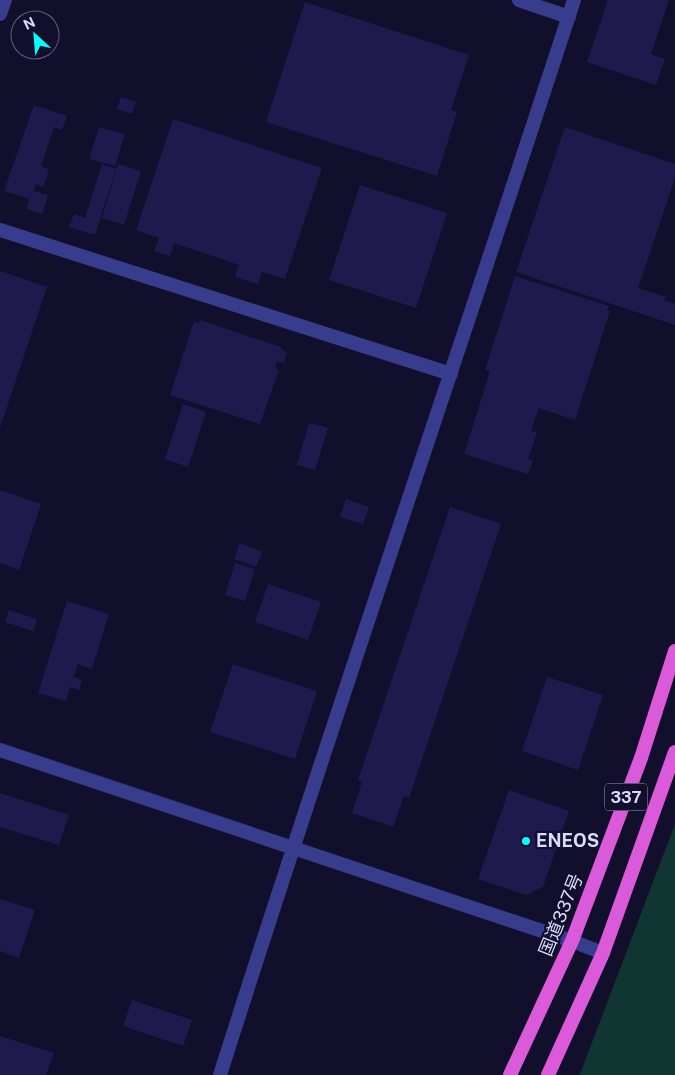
<svg xmlns="http://www.w3.org/2000/svg" width="675" height="1075" font-family="'Public Sans','Noto Sans JP',sans-serif">
<style>
.green{fill:#113631}
.building{fill:#1f1a4e}
.lines{fill:none;stroke-linecap:round;stroke-linejoin:round}
.minor{stroke:#373c8d;stroke-width:14}
.tertiary{stroke:#373c8d;stroke-width:14}
.trunk{stroke:#da5ada;stroke-width:14}
.poi-dot{fill:#05feff;stroke:#110f2b;stroke-width:2}
.labels{text-anchor:middle;stroke-width:4.5;stroke-linejoin:round;paint-order:stroke}
.shield{fill:#110f2b;stroke:#9e9cbf;stroke-width:1}
.shield-label{font-size:16px;font-weight:bold;fill:#dad9ff}
.poi-label{font-size:18px;font-weight:bold;fill:#dad9ff;stroke:#110f2b;text-anchor:start}
.street-label{font-size:18px;fill:#dad9ff;stroke:#110f2b}
</style>
<rect width="100%" height="100%" fill="#110f2b"/>
<polygon class="green" points="675,824 675,1075 579,1075 582,1069"/>
<g class="building">
<polygon points="608,0 669,0 651,54 665,59 656,85 587,62"/>
<polygon points="305,2 469,55 451,110 457,112 437,176 266,122"/>
<polygon points="121,97 136,102 132,114 117,109"/>
<polygon points="34,105 67,116 62,130 54,127 41,166 49,169 43,187 36,184 34,191 48,195 42,214 26,209 30,199 4,191"/>
<polygon points="173,119 322,168 285,279 262,272 258,284 235,277 239,265 174,243 170,256 154,251 159,238 136,230"/>
<polygon points="99,127 125,134 115,166 89,159"/>
<polygon points="565,127 675,164 675,178 638,288 666,297 664,300 675,304 675,325 516,272"/>
<polygon points="102,164 116,169 95,235 69,227 74,214 85,218"/>
<polygon points="118,164 141,171 124,225 102,218"/>
<polygon points="360,185 447,213 416,308 329,280"/>
<polygon points="0,271 47,287 0,428"/>
<polygon points="515,276 609,306 607,310 610,311 575,420 539,408 531,431 537,432 528,459 533,460 528,474 464,454 490,371 485,370"/>
<polygon points="200,320 281,347 281,349 287,352 284,363 277,361 275,368 279,370 260,424 170,395 194,321 199,323"/>
<polygon points="183,404 206,412 188,467 165,459"/>
<polygon points="309,423 328,428 315,470 297,465"/>
<polygon points="0,490 41,504 19,570 0,563"/>
<polygon points="346,499 369,507 363,524 340,517"/>
<polygon points="450,507 501,524 409,798 404,796 393,827 352,813 362,782 358,780"/>
<polygon points="240,543 262,552 256,567 234,559"/>
<polygon points="235,563 255,569 245,601 225,595"/>
<polygon points="268,584 321,602 308,640 255,622"/>
<polygon points="67,601 109,614 92,669 78,664 74,677 82,680 79,690 70,687 66,701 38,693"/>
<polygon points="9,610 37,619 33,631 5,622"/>
<polygon points="233,664 317,691 295,759 210,732"/>
<polygon points="547,677 603,695 578,770 522,751"/>
<polygon points="509,790 569,811 543,887 526,895 478,879"/>
<polygon points="0,793 69,815 59,845 0,827"/>
<polygon points="0,899 35,910 19,958 0,951"/>
<polygon points="132,1000 192,1020 183,1046 123,1026"/>
<polygon points="0,1036 54,1053 46,1075 0,1075"/>
</g>
<g class="lines">
<g class="minor">
<polyline points="519,0 569,17"/>
<polyline points="0,230 451,374"/>
<path d="M220,1075C334,715 457,359 574,0"/>
</g>
<g class="tertiary">
<polyline points="0,14 5,0"/>
<polyline points="0,750 572,941 603,953"/>
</g>
<g class="trunk">
<polyline points="510,1075 572,941 641,758 675,651"/>
<polyline points="548,1075 603,953 675,752"/>
</g>
</g>
<circle class="poi-dot" cx="526" cy="841" r="5"/>
<g class="labels">
<rect class="shield" x="605" y="783.5" width="42" height="27" rx="4"/>
<g class="shield-label">
<text x="626" y="803">337</text>
</g>
<g class="poi-label">
<text x="536" y="847">ENEOS</text>
</g>
<g class="street-label">
<text transform="translate(561 915) rotate(-68)" y="6">国道337号</text>
</g>
</g>
<g transform="translate(35 35) rotate(334)"><circle r="24" fill="#110f2b" stroke="#616080"/>
<path d="M0-4L9 19L0 12L-9 19Z" fill="#05feff"/>
<text y="-8" font-size="14" font-weight="bold" text-anchor="middle" fill="#dad9ff">N</text>
</g>
</svg>
